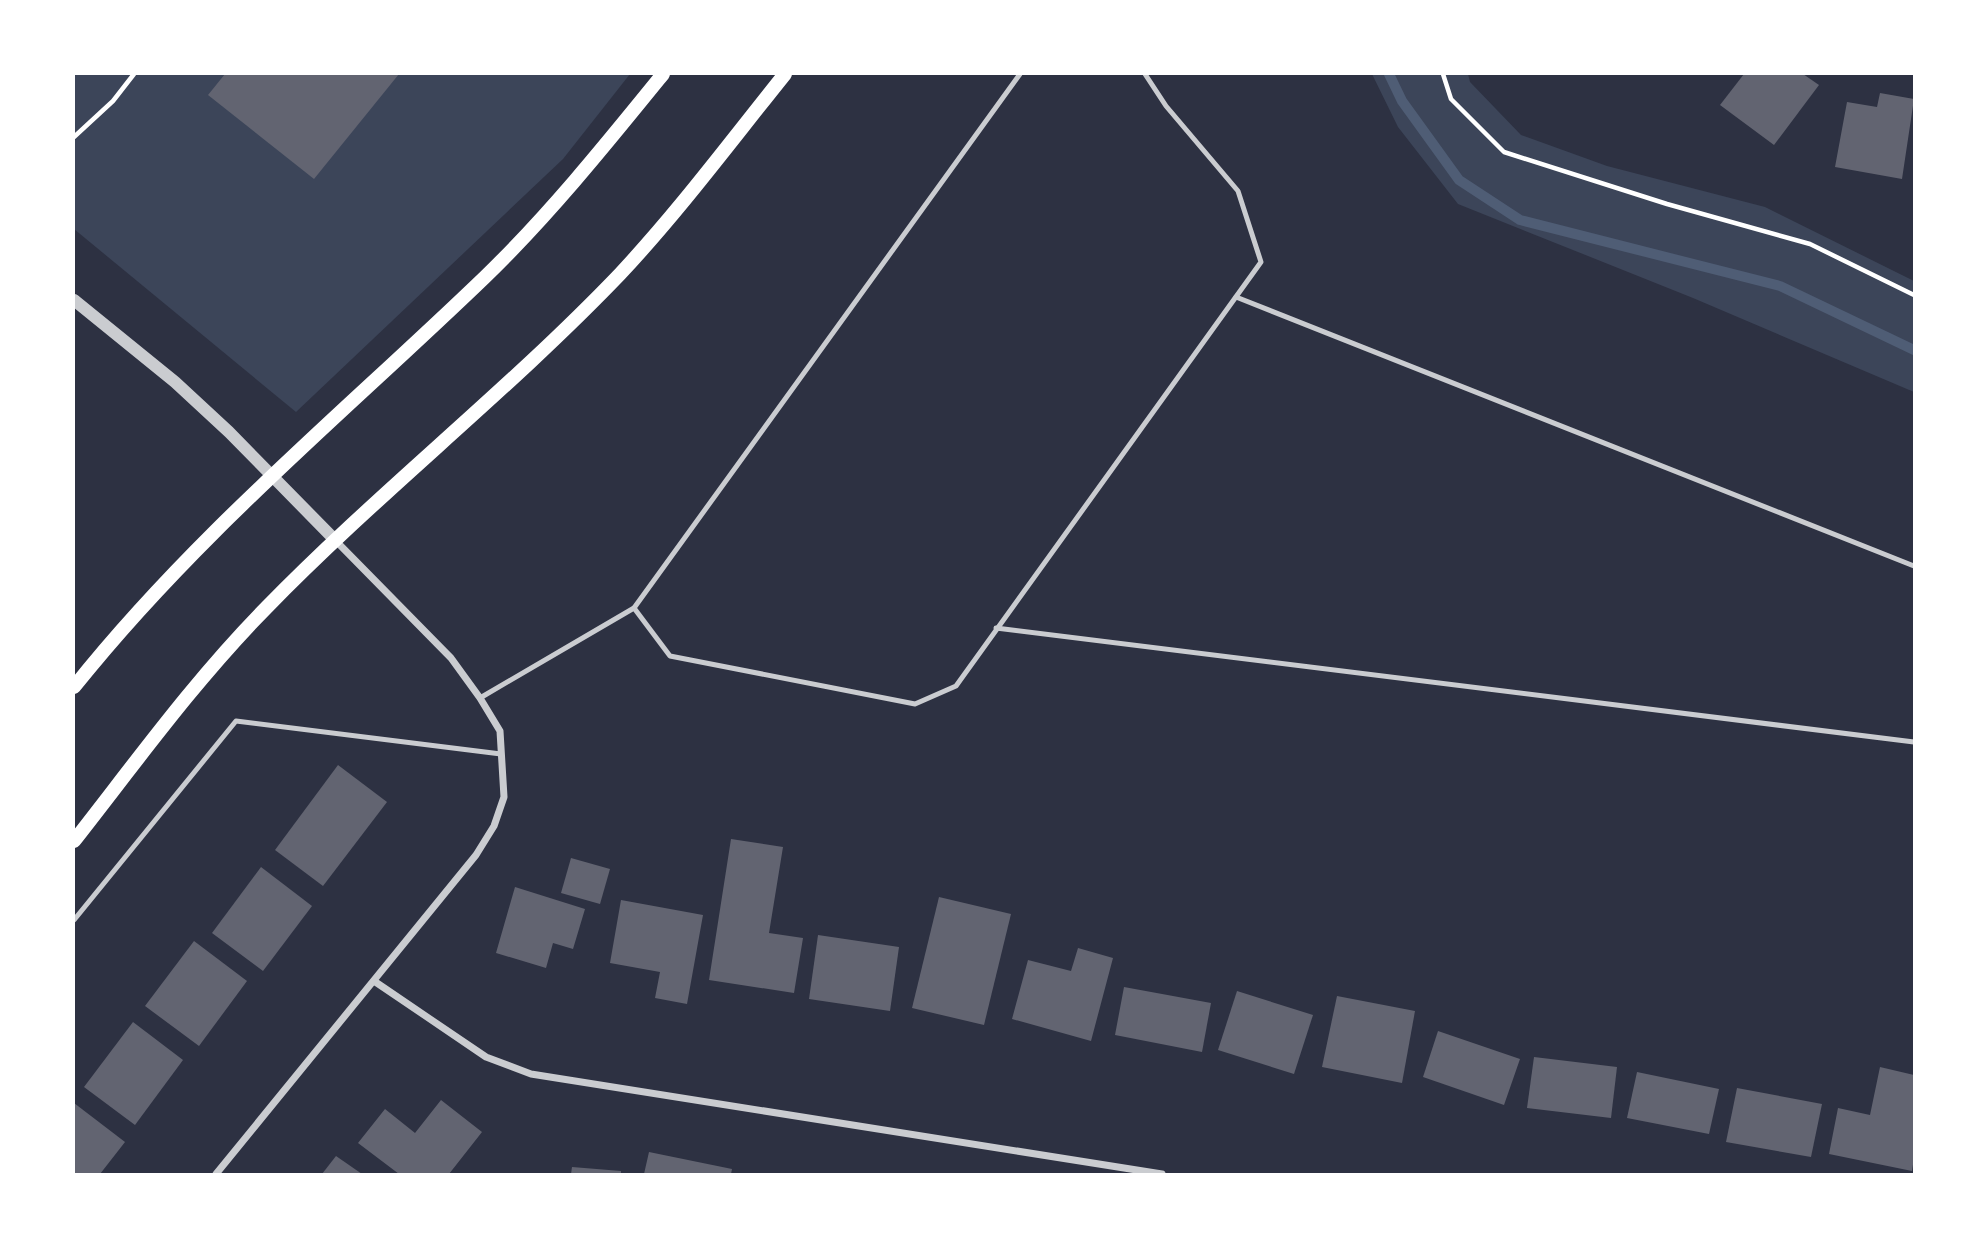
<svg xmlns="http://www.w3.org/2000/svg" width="1988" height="1248" font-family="'Open Sans',sans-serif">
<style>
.green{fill:#3c4559}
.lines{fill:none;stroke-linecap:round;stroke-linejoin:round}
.stream{stroke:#4f5d75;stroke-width:10}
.building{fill:#626471}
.path{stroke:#fff;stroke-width:4.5}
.service{stroke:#caccd0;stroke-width:5}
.minor{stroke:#caccd0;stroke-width:7}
.tertiary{stroke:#caccd0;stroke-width:12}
.secondary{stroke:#fff;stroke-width:14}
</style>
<rect width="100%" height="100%" fill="#2d3142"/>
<g class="green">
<polygon points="74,74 630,74 563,159 296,412 74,229"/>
<polygon points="1372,74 1468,74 1470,82 1521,135 1607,166 1765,207 1914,281 1914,392 1693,298 1458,204 1398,127"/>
</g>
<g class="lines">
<polyline class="stream" points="1389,74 1402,101 1459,180 1520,220 1780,286 1914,350"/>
</g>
<g class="building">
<polygon points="225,74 399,74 314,179 208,95"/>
<polygon points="1744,74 1803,74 1819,85 1774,145 1720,105"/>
<polygon points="1880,93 1914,99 1902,179 1835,167 1847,102 1877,107"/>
<polygon points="338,765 387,802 323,886 275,850"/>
<polygon points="731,839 783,847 769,933 803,938 794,993 709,980"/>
<polygon points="571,858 610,869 600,904 561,893"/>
<polygon points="261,867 312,906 263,971 212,933"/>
<polygon points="515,887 585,909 573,949 553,943 546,968 496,953"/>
<polygon points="939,897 1011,914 984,1025 912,1008"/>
<polygon points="621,900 703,915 687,1004 655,998 660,972 610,963"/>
<polygon points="818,935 899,947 890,1011 809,999"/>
<polygon points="194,941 247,981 199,1046 145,1006"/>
<polygon points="1078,948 1113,958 1091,1041 1012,1019 1028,960 1071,971"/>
<polygon points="1124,987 1211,1003 1202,1052 1115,1035"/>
<polygon points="1237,991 1313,1015 1294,1074 1218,1050"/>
<polygon points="1337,996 1415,1011 1402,1083 1322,1067"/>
<polygon points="133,1022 183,1060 135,1125 84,1087"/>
<polygon points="1438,1031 1520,1059 1504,1105 1423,1077"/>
<polygon points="1534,1057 1617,1067 1611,1118 1527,1108"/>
<polygon points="1880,1067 1914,1075 1914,1158 1912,1171 1829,1154 1838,1108 1870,1115"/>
<polygon points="1637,1072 1719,1089 1709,1134 1627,1118"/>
<polygon points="1737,1088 1822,1104 1811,1157 1726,1142"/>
<polygon points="441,1100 482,1132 449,1174 399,1174 358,1143 385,1109 415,1133"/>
<polygon points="74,1103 125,1142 100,1174 74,1174"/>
<polygon points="649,1152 732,1169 731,1174 644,1174"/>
<polygon points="336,1156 362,1174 322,1174"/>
<polygon points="572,1167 621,1171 621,1174 571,1174"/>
</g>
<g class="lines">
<g class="path">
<polyline points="1443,74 1451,99 1504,152 1667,204 1810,244 1914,295"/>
<polyline points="74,137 113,101 134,74"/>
</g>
<g class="service">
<polyline points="1236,297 1914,566"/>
<polyline points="634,608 670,656 915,704 956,686 1261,262 1238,191 1166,106 1145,74"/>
<polyline points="996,628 1914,742"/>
<polyline points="480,698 634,608 1020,74"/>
<polyline points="74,920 236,721 501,754"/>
</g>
<g class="minor">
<polyline points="374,981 486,1057 531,1074 1162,1174"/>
<polyline points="216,1174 476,855 494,826 504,797 500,731 480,698 451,658 335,540"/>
</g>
<polyline class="tertiary" points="74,300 175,382 229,432 335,540"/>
<g class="secondary">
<path d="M74,687C196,534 345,412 485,277C549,215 607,143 663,74"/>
<path d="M74,841C136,762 195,680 266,608C379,492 508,391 620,274C679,211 731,141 785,74"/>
</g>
</g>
<rect width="1988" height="1248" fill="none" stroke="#ffffff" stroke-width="150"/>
</svg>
